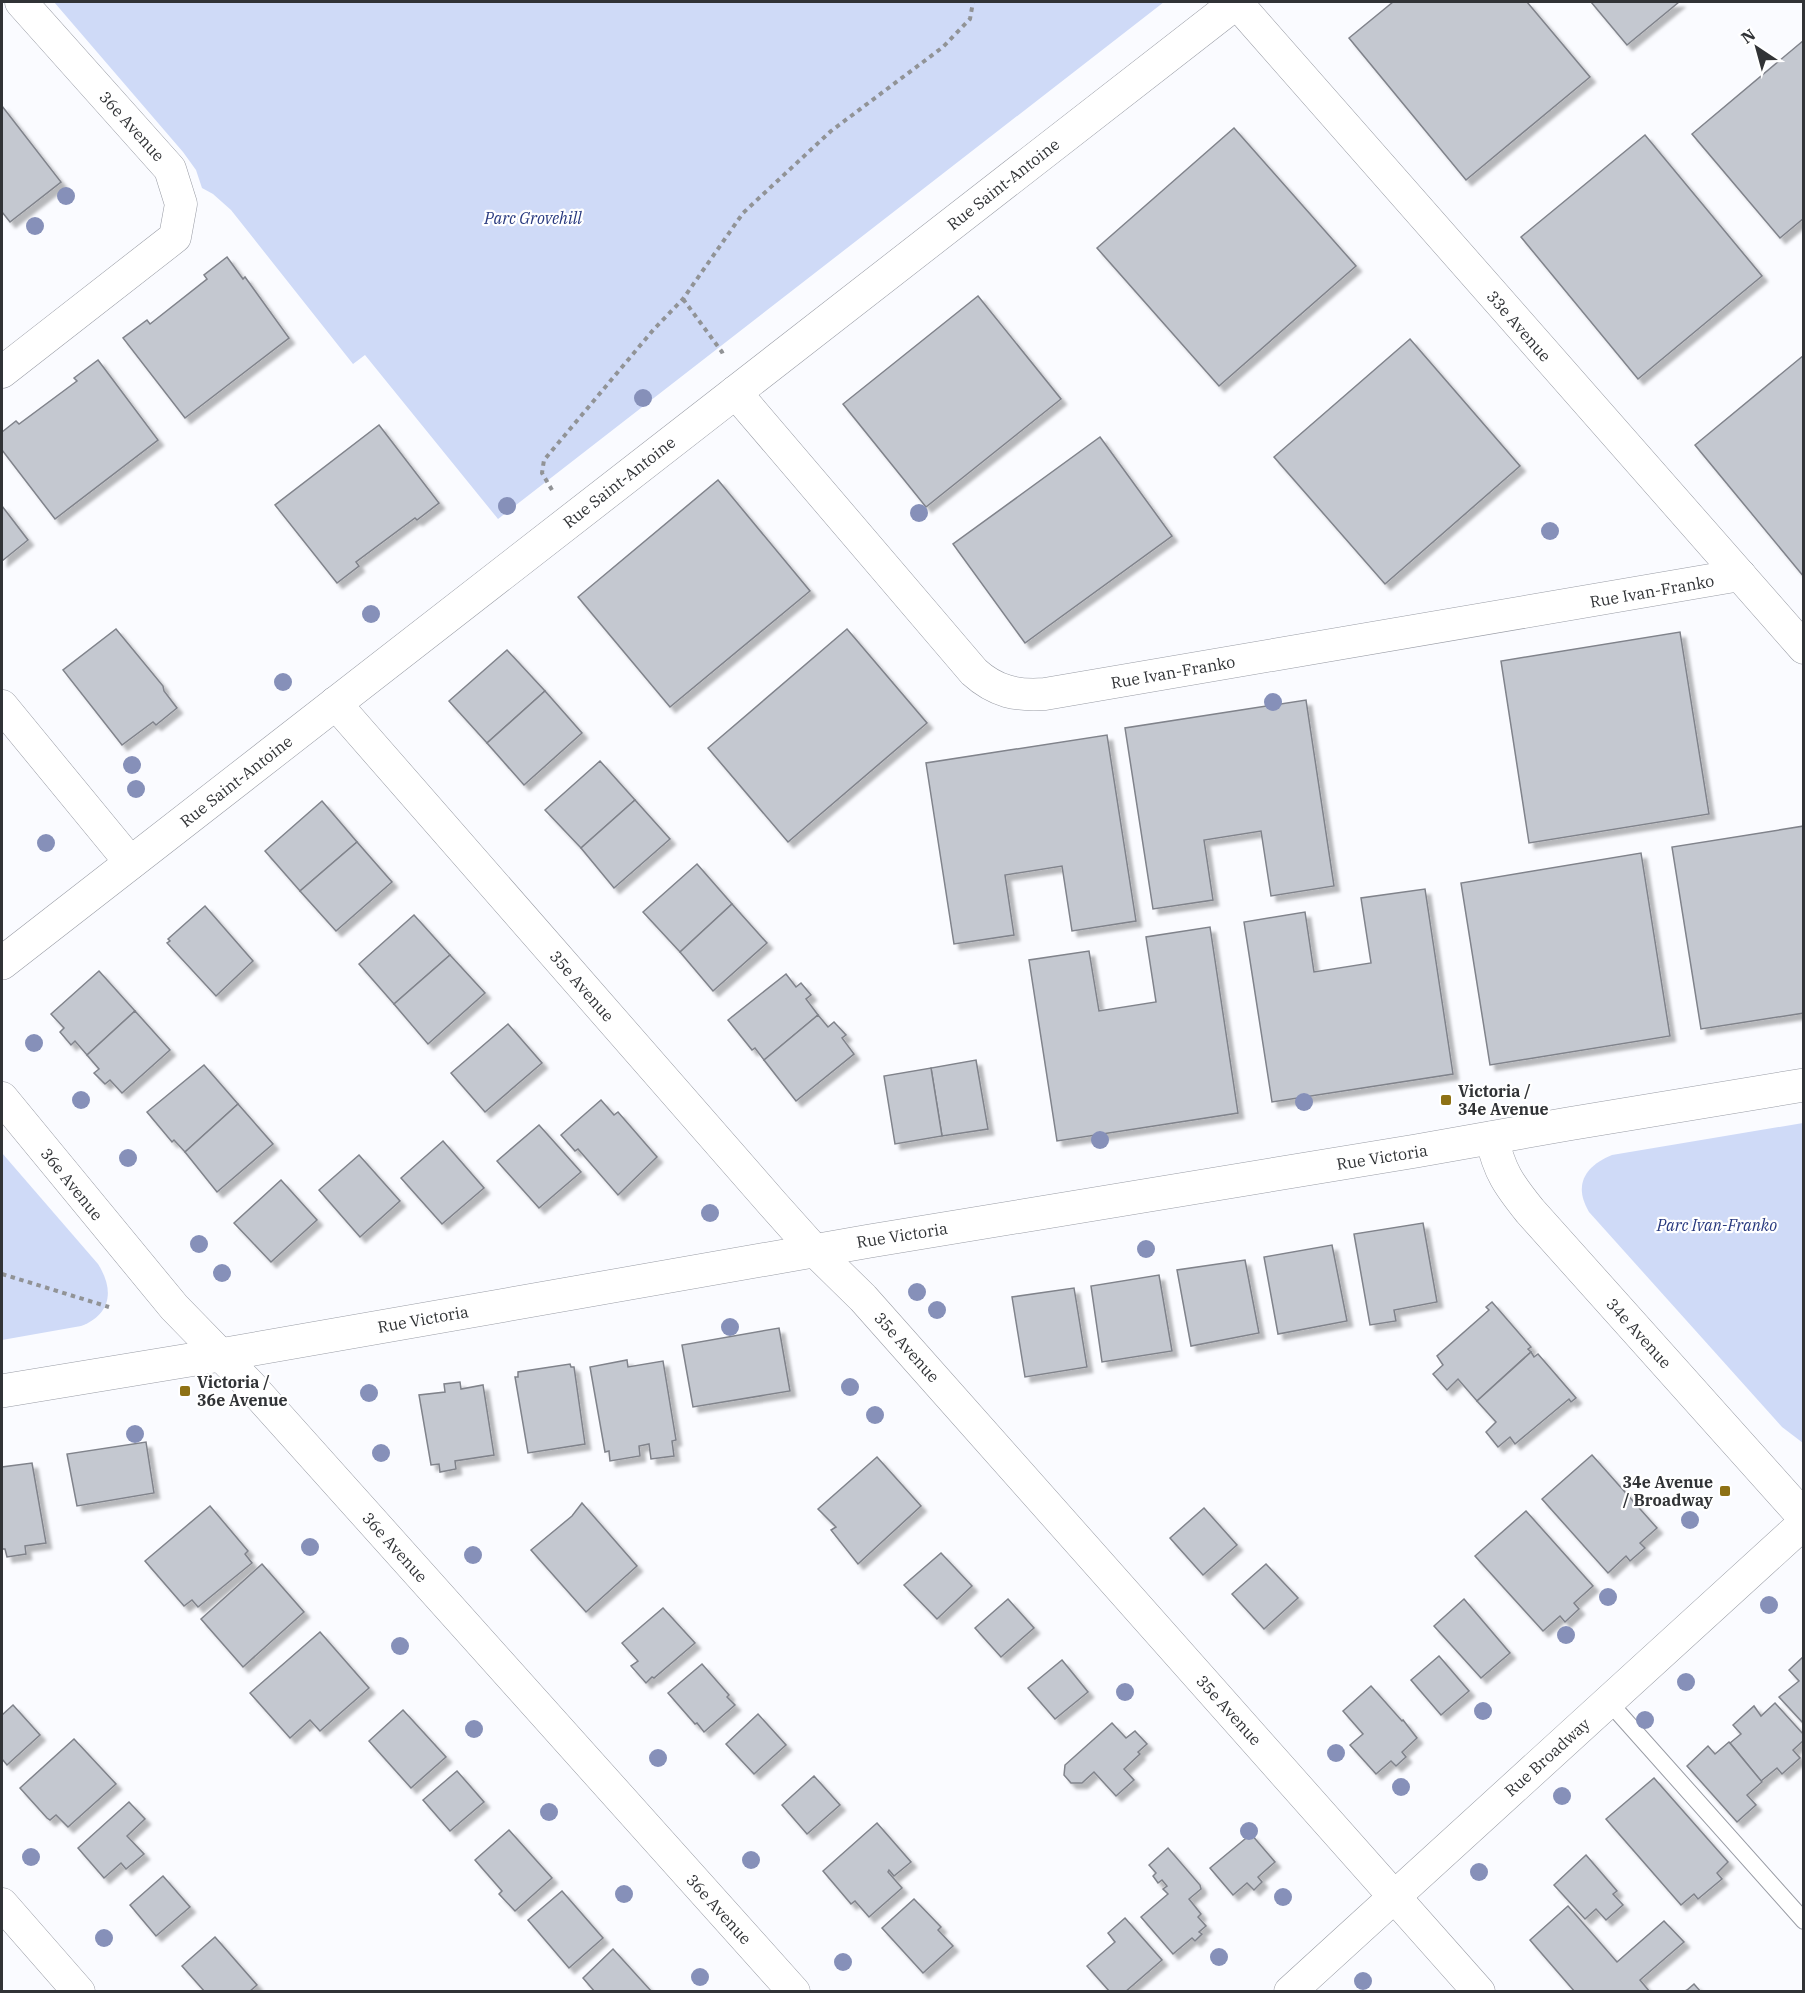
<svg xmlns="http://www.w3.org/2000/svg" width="1805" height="1993" font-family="'IBM Plex Serif',serif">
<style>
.green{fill:#cfdaf7}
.building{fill:#c4c8d0;stroke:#80838b;stroke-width:1.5;filter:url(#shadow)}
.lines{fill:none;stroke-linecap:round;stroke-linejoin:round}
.lane-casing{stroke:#999ca5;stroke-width:18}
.street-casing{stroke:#999ca5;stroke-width:33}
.secondary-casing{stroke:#999ca5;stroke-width:34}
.path{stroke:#919396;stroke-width:4;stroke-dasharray:4.5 4.5;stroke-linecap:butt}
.lane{stroke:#fff;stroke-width:16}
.street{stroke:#fff;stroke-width:32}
.secondary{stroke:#fff;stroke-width:33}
.tree{fill:#8690b9}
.poi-dot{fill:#8e7115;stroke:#fff;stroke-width:2}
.labels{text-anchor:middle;stroke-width:4.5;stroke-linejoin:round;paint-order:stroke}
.street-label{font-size:16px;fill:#313336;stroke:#fff}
.park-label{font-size:16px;font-style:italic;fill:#28397f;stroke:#fff}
.poi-label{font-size:16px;font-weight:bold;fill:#313336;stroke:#fff;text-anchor:start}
</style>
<defs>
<filter id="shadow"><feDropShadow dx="5.5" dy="5.5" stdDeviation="1.5" flood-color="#0004"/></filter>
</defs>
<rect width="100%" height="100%" fill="#fafbff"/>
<g class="green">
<polygon points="54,2 53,2 1164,2 498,519 365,355 353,364 231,210 213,194 202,188 196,170 183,152"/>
<path d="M1803,1123H1804L1803,1443L1782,1427L1589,1212C1573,1185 1585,1166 1612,1155Z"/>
<path d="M2,1153L98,1264C114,1289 112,1314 81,1326L2,1340Z"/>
</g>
<g class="building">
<polygon points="1393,2 1527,2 1590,77 1466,180 1349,38"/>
<polygon points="1591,2 1679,2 1627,45"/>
<polygon points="1804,40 1804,218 1780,238 1692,134"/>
<polygon points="2,106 61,182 10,222 2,212"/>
<polygon points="1234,128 1356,266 1219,386 1097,248"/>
<polygon points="1645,135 1762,276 1638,379 1521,237"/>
<polygon points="227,257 243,279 245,277 289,338 185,418 123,338 147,320 150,324 207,279 204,275"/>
<polygon points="978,296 1061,399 926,507 843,404"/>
<polygon points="1410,339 1520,466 1385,584 1274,457"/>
<polygon points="1804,355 1804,577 1695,445"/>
<polygon points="98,360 158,440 55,519 2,450 2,432 16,421 19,424 77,381 74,378"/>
<polygon points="379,425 439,503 417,520 415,518 356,562 359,566 337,583 275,505"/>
<polygon points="1100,437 1172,536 1025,643 953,544"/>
<polygon points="718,480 810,591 670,707 578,597"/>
<polygon points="2,506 28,540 2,561"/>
<polygon points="116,629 163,686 164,691 177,708 156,725 153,722 122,745 63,670"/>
<polygon points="847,629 927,723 788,842 708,748"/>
<polygon points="1680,632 1709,814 1529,843 1501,661"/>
<polygon points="507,650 545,691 487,743 449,701"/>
<polygon points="545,691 582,733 524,785 487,743"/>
<polygon points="1306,700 1334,886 1271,896 1261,831 1204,840 1213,900 1153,909 1125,728"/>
<polygon points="1107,735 1136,921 1072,931 1062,866 1005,875 1014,935 954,944 926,763"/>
<polygon points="600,761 635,800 581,848 545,810"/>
<polygon points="635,800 670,839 614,888 581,848"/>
<polygon points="322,801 357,842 300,891 265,851"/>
<polygon points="1804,826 1804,1013 1701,1029 1672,847"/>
<polygon points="357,842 392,882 336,931 300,891"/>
<polygon points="1641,853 1670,1036 1490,1065 1461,883"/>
<polygon points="697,864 732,904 680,952 643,912"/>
<polygon points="1425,889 1453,1074 1272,1102 1244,922 1305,912 1314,972 1371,963 1361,898"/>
<polygon points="732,904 767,943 713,991 680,952"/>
<polygon points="205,906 253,961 216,996 167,943 170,941 168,939"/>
<polygon points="414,915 450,955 394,1004 359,964"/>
<polygon points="1210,927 1238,1113 1057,1141 1029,960 1089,951 1099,1011 1156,1002 1146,937"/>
<polygon points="450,955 485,993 428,1044 394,1004"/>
<polygon points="99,971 135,1011 87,1055 75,1041 71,1045 60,1032 64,1028 51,1014"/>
<polygon points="786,974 796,987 801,983 811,995 806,999 818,1015 764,1060 755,1048 752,1050 728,1020"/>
<polygon points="135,1011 170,1050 122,1093 110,1080 105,1084 94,1073 99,1069 87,1055"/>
<polygon points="818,1015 828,1027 834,1022 846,1035 842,1038 854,1054 796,1101 764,1060"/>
<polygon points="508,1024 542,1063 485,1112 451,1073"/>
<polygon points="976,1060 988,1129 942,1136 931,1068"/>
<polygon points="204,1065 238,1104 185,1152 174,1140 172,1142 147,1112"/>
<polygon points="931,1068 942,1136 895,1144 884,1076"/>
<polygon points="601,1100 614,1115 618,1112 657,1157 618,1195 578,1149 575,1151 561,1135"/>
<polygon points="238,1104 273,1144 217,1192 185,1152"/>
<polygon points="539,1125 581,1172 539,1208 497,1161"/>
<polygon points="443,1141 484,1188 442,1224 401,1178"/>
<polygon points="359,1155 400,1201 360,1237 319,1190"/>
<polygon points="281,1180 317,1220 271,1262 234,1223"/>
<polygon points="1423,1223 1437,1302 1394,1310 1396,1321 1370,1325 1354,1234"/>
<polygon points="1332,1245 1347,1321 1278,1334 1264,1257"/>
<polygon points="1245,1260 1259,1333 1191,1346 1177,1270"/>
<polygon points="1159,1275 1172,1351 1102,1362 1091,1286"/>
<polygon points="1074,1288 1087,1367 1025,1377 1012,1297"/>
<polygon points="1492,1302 1531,1347 1528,1349 1531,1352 1477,1401 1458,1379 1447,1390 1433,1374 1443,1365 1437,1356 1489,1310 1486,1307"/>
<polygon points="779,1328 790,1391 693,1407 682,1345"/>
<polygon points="1531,1352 1534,1357 1538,1354 1576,1398 1571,1402 1569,1399 1515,1444 1510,1437 1498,1447 1486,1432 1496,1422 1477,1401"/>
<polygon points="627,1360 628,1367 663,1361 676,1440 672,1441 674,1456 651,1459 649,1444 639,1446 640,1456 610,1461 609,1451 605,1452 590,1367"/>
<polygon points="570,1364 571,1367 574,1367 585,1444 528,1453 515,1377 518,1377 518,1372"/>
<polygon points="460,1382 461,1389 483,1385 494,1455 455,1461 456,1469 440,1472 439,1464 431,1465 419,1395 445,1392 444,1384"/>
<polygon points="146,1442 154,1493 77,1506 67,1454"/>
<polygon points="1592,1455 1657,1528 1640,1543 1645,1548 1630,1561 1626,1556 1608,1573 1542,1499"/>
<polygon points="877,1457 921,1506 858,1564 831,1530 836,1527 818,1509"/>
<polygon points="32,1463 46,1543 25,1546 26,1554 7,1557 5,1549 2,1549 2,1467"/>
<polygon points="582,1503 637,1566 586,1612 531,1550 572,1516"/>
<polygon points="210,1506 248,1551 245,1554 252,1563 198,1607 192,1600 184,1606 145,1561"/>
<polygon points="1204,1508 1237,1545 1203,1575 1170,1538"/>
<polygon points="1526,1511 1593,1586 1574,1603 1579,1609 1565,1622 1560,1616 1543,1631 1475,1556"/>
<polygon points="941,1553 972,1586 937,1619 904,1585"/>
<polygon points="262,1564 304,1612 243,1667 201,1619"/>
<polygon points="1266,1564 1298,1598 1264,1629 1232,1594"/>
<polygon points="1008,1599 1034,1628 1001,1657 975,1628"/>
<polygon points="1464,1599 1510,1653 1481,1678 1434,1626"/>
<polygon points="663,1608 695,1643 654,1678 652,1677 646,1683 631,1666 638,1661 622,1643"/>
<polygon points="320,1632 369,1688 320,1731 310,1720 290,1738 250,1693"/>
<polygon points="1439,1656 1469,1691 1441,1715 1411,1680"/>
<polygon points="1804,1656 1804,1724 1779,1697 1799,1681 1789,1670"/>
<polygon points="1062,1660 1088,1692 1055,1719 1028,1688"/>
<polygon points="702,1664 729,1695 727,1697 735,1705 704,1732 697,1723 695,1724 668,1693"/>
<polygon points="1371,1686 1402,1721 1403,1720 1417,1738 1402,1752 1406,1757 1396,1766 1391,1761 1376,1774 1350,1745 1363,1734 1343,1711"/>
<polygon points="1775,1703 1804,1735 1804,1740 1793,1750 1800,1758 1782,1774 1777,1768 1761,1781 1730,1743 1741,1734 1733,1725 1754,1706 1761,1716"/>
<polygon points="13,1705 40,1735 7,1765 2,1759 2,1715"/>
<polygon points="403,1710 446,1757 411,1788 369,1741"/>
<polygon points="758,1714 786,1745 754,1774 726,1744"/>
<polygon points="1112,1723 1126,1738 1135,1731 1147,1744 1138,1752 1140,1754 1124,1769 1134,1780 1116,1796 1094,1772 1082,1783 1071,1783 1064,1775 1065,1765"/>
<polygon points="74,1739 116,1784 68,1827 56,1815 50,1820 47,1818 20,1788"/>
<polygon points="1729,1742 1762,1782 1747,1795 1756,1805 1737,1822 1687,1766 1708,1746 1715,1754"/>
<polygon points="457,1771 484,1802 450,1831 423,1800"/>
<polygon points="814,1776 840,1805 807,1834 782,1805"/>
<polygon points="1654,1778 1728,1862 1717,1873 1722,1879 1698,1899 1694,1894 1681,1905 1606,1819"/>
<polygon points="129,1802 145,1819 127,1836 144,1854 126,1869 121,1863 104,1878 78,1848"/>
<polygon points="877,1823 911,1862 894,1876 889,1870 888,1872 902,1888 869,1917 855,1901 851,1904 823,1871"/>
<polygon points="509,1830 552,1878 515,1911 499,1894 502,1891 475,1860"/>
<polygon points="1251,1834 1275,1862 1258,1877 1262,1882 1254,1890 1247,1883 1233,1895 1210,1868"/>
<polygon points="1168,1848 1200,1885 1201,1889 1189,1899 1201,1914 1198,1917 1206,1926 1199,1932 1202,1934 1195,1941 1192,1938 1173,1954 1141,1917 1168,1894 1163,1889 1167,1886 1162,1880 1158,1883 1153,1876 1156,1873 1149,1865"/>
<polygon points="1586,1855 1617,1891 1613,1894 1623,1905 1606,1920 1596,1909 1585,1919 1554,1885"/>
<polygon points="163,1876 190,1907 156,1936 130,1905"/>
<polygon points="562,1891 603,1938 569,1968 528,1920"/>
<polygon points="914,1899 941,1927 938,1930 953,1946 923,1973 882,1928"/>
<polygon points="1568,1906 1617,1962 1664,1921 1684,1942 1640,1980 1650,1992 1575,1992 1530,1940"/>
<polygon points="1125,1918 1162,1960 1125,1992 1110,1992 1087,1966 1115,1942 1108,1933"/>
<polygon points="215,1937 257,1985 249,1992 205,1992 182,1966"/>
<polygon points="613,1949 652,1992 595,1992 583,1978"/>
<polygon points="1694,1984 1701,1992 1683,1992 1687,1990"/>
</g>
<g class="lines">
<defs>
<polyline id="lane" points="1608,1701 1804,1921"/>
<g id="street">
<polyline points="1236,2 1804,648"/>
<polyline points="2,372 175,237 181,204 170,169 21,2"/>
<path d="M735,392L974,672C996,692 1017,696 1045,694L1740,575"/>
<polyline points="335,703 772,1203 814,1250 863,1298 1479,1992"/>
<polyline points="2,706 131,863"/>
<polyline points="2,1098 174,1307 250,1385 794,1992"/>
<polyline points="2,1904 79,1992"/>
<polyline points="1290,1992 1804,1523"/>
</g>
<g id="secondary">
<polyline points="2,963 1237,2"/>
<path d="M1492,1138C1499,1171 1509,1185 1530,1211L1804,1517"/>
<polyline points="2,1391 220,1355 870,1241 1416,1151 1568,1124 1804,1085"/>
</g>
</defs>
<use href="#lane" class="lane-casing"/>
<use href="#street" class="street-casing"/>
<use href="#secondary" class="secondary-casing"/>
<g class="path">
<polyline points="683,299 722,352 724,357"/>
<polyline points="552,490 542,473 544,460 654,329 683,299 743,213 831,131 943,47 970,19 973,2"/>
<polyline points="2,1274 109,1307"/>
</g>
<use href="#lane" class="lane"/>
<use href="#street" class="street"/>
<use href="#secondary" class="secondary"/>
</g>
<g class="tree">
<circle cx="66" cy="196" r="9"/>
<circle cx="35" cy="226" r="9"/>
<circle cx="643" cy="398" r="9"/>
<circle cx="507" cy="506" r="9"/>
<circle cx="919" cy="513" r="9"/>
<circle cx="1550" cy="531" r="9"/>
<circle cx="371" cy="614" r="9"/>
<circle cx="283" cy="682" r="9"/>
<circle cx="1273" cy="702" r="9"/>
<circle cx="132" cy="765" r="9"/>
<circle cx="136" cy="789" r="9"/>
<circle cx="46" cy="843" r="9"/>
<circle cx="34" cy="1043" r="9"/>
<circle cx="81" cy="1100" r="9"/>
<circle cx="1304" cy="1102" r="9"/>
<circle cx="1100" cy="1140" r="9"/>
<circle cx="128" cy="1158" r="9"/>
<circle cx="710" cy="1213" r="9"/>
<circle cx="199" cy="1244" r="9"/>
<circle cx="1146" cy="1249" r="9"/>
<circle cx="222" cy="1273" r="9"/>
<circle cx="917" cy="1292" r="9"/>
<circle cx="937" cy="1310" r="9"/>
<circle cx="730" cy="1327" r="9"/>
<circle cx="850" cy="1387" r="9"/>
<circle cx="369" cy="1393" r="9"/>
<circle cx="875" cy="1415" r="9"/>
<circle cx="135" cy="1434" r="9"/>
<circle cx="381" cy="1453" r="9"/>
<circle cx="1690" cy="1520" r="9"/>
<circle cx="310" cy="1547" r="9"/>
<circle cx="473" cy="1555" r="9"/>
<circle cx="1608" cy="1597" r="9"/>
<circle cx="1769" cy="1605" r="9"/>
<circle cx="1566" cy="1635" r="9"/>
<circle cx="400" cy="1646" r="9"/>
<circle cx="1686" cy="1682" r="9"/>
<circle cx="1125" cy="1692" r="9"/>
<circle cx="1483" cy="1711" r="9"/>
<circle cx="1645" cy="1720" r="9"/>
<circle cx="474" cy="1729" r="9"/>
<circle cx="1336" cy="1753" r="9"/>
<circle cx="658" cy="1758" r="9"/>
<circle cx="1401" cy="1787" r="9"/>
<circle cx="1562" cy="1796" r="9"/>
<circle cx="549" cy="1812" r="9"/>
<circle cx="1249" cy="1831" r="9"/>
<circle cx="31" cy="1857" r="9"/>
<circle cx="751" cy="1860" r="9"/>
<circle cx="1479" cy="1872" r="9"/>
<circle cx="624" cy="1894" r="9"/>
<circle cx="1283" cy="1897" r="9"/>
<circle cx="104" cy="1938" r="9"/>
<circle cx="1219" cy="1957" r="9"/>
<circle cx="843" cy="1962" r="9"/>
<circle cx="700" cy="1977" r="9"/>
<circle cx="1363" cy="1981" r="9"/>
</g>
<g class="poi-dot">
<rect x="1440" y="1094" width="12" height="12" rx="3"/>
<rect x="179" y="1385" width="12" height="12" rx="3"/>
<rect x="1719" y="1485" width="12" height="12" rx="3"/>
</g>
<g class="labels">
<g class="street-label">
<text transform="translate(132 126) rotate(48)" y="6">36e Avenue</text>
<text transform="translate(1003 184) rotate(-38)" y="6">Rue Saint-Antoine</text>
<text transform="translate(1519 326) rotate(49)" y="6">33e Avenue</text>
<text transform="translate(619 482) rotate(-38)" y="6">Rue Saint-Antoine</text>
<text transform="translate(1652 591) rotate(-10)" y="6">Rue Ivan-Franko</text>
<text transform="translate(1173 672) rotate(-10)" y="6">Rue Ivan-Franko</text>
<text transform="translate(236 781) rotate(-38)" y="6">Rue Saint-Antoine</text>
<text transform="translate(582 986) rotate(49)" y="6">35e Avenue</text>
<text transform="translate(1382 1157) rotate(-9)" y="6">Rue Victoria</text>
<text transform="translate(72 1184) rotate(51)" y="6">36e Avenue</text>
<text transform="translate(902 1235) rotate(-9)" y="6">Rue Victoria</text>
<text transform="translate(423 1319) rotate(-10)" y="6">Rue Victoria</text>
<text transform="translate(1639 1333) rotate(48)" y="6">34e Avenue</text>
<text transform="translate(907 1347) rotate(48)" y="6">35e Avenue</text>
<text transform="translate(395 1547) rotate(48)" y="6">36e Avenue</text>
<text transform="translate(1229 1710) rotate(48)" y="6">35e Avenue</text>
<text transform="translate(1547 1757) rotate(-42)" y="6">Rue Broadway</text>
<text transform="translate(719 1909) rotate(48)" y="6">36e Avenue</text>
</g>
<g class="park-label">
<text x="533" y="224">Parc Grovehill</text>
<text x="1717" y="1231">Parc Ivan-Franko</text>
</g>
<g class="poi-label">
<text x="1458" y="1097">Victoria /<tspan x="1458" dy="18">34e Avenue</tspan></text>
<text x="197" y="1388">Victoria /<tspan x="197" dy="18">36e Avenue</tspan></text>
<text x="1713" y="1488" text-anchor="end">34e Avenue<tspan x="1713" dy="18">/ Broadway</tspan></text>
</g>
</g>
<rect width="1805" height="1993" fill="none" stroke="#313336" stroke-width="6"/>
<g transform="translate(1757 48) rotate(324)" stroke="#ffffff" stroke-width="4.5" paint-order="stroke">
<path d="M0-4.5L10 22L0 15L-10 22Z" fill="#313336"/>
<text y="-9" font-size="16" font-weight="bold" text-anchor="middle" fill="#313336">N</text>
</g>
</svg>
